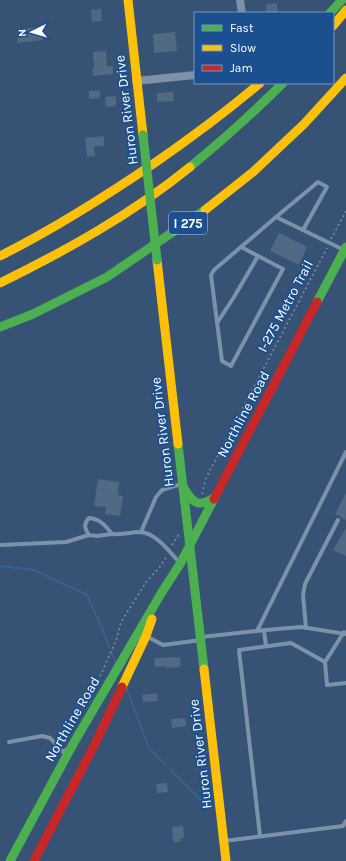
<svg xmlns="http://www.w3.org/2000/svg" width="346" height="861" font-family="Karla,sans-serif">
<style>
.lines{fill:none;stroke-linecap:round;stroke-linejoin:round}
.stream{stroke:#3b618d;stroke-width:2}
.building{fill:#526984}
.path{stroke:#7d92a8;stroke-width:1.5;stroke-dasharray:2 3;stroke-linecap:butt}
.lane{stroke:#7d92a8;stroke-width:4}
.street{stroke:#7d92a8;stroke-width:8}
.fast{stroke:#4caf50;stroke-width:9}
.slow{stroke:#ffc107;stroke-width:9}
.jam{stroke:#c62828;stroke-width:9}
.fast-bridge{stroke:#4caf50;stroke-width:9}
.labels{text-anchor:middle;stroke-width:3.5;stroke-linejoin:round;paint-order:stroke}
.shield{fill:#1b4f8f;stroke:#bbcadd;stroke-width:1}
.shield-label{font-size:13px;font-weight:bold;fill:#fff}
.street-label{font-size:14px;fill:#fff;stroke:#1b4f8f}
</style>
<rect width="100%" height="100%" fill="#365274"/>
<g class="lines">
<g class="stream">
<polyline points="0,566 34,570 87,595 102,628 109,647"/>
<polyline points="111,652 116,662"/>
<polyline points="127,690 149,748 165,764"/>
<polyline points="170,769 204,803"/>
</g>
</g>
<g class="building">
<polygon points="277,3 278,13 266,13 266,4"/>
<polygon points="101,9 102,21 92,22 91,10"/>
<polygon points="42,27 43,40 18,43 17,29"/>
<polygon points="175,32 177,51 154,53 153,34"/>
<polygon points="106,51 107,66 113,66 113,74 93,76 92,68 94,67 93,52"/>
<polygon points="100,90 100,98 89,99 89,91"/>
<polygon points="173,92 174,101 157,102 157,93"/>
<polygon points="116,96 116,106 106,107 105,97"/>
<polygon points="104,136 104,146 94,146 95,156 87,157 85,138"/>
<polygon points="279,233 307,247 299,265 270,251"/>
<polygon points="98,479 119,482 118,495 123,496 120,516 105,514 106,507 94,506"/>
<polygon points="346,493 346,520 335,514"/>
<polygon points="346,528 346,556 333,550"/>
<polygon points="180,657 181,666 178,666 179,667 166,668 166,666 155,667 154,658"/>
<polygon points="157,693 158,701 143,702 142,695"/>
<polygon points="185,718 186,726 172,728 171,719"/>
<polygon points="167,783 168,792 157,793 156,784"/>
<polygon points="183,826 184,838 180,839 180,842 173,842 172,827"/>
</g>
<g class="lines">
<g class="path">
<polyline points="331,239 346,211"/>
<polyline points="202,494 206,478 327,248"/>
<polyline points="172,545 180,533"/>
<polyline points="94,690 117,638 121,622 147,581 159,568 167,556"/>
</g>
<g class="lane">
<polyline points="276,217 318,182 327,187 303,230"/>
<polyline points="241,247 283,269 231,366 222,361 211,275 214,270 276,217 344,250"/>
<polyline points="217,323 234,297 258,256"/>
<polyline points="141,532 156,497 162,490 181,484"/>
<path d="M112,534L97,536L89,535C85,529 83,524 89,518C100,519 105,525 112,534C121,535 130,532 140,532C156,533 169,551 179,562"/>
<polyline points="0,545 66,542 89,535"/>
<polyline points="306,628 303,595 305,584 338,520"/>
<polyline points="264,630 266,646"/>
<polyline points="257,631 346,452"/>
<polyline points="146,636 163,645 201,640"/>
<polyline points="201,637 266,630 301,627 346,634"/>
<polyline points="325,662 344,632"/>
<polyline points="9,742 42,736 50,738 63,752 67,749"/>
<polyline points="260,836 239,650 291,643 325,662 327,685 346,683"/>
<polyline points="224,841 343,826 346,821"/>
</g>
<g class="street">
<polyline points="240,0 242,13"/>
<polyline points="136,81 195,75"/>
</g>
<g class="fast">
<polyline points="330,13 342,0"/>
<path d="M190,167C223,140 253,113 283,83"/>
<polyline points="317,302 346,247"/>
<polyline points="0,327 33,314 107,277 205,210"/>
<polyline points="178,444 204,669"/>
<path d="M184,488C193,504 199,508 215,497"/>
<polyline points="10,861 72,746 162,592 180,564 214,499"/>
</g>
<g class="slow">
<polyline points="128,0 143,135"/>
<polyline points="333,26 346,10"/>
<polyline points="205,210 253,172 304,124 346,78"/>
<path d="M0,256C54,229 106,196 156,162C192,137 227,111 260,83"/>
<polyline points="157,260 178,444"/>
<path d="M0,283C67,250 132,214 190,167"/>
<polyline points="204,669 226,861"/>
<polyline points="122,687 146,636 152,619"/>
</g>
<g class="jam">
<polyline points="214,499 317,302"/>
<polyline points="34,861 96,742 122,687"/>
</g>
<polyline class="fast-bridge" points="143,135 157,260"/>
</g>
<g class="labels">
<rect class="shield" x="169" y="212" width="38" height="22" rx="3"/>
<g class="shield-label">
<text x="188" y="228">I 275</text>
</g>
<g class="street-label">
<text transform="translate(126 110) rotate(-97)" y="5">Huron River Drive</text>
<text transform="translate(285 306) rotate(-62)" y="5">I-275 Metro Trail</text>
<text transform="translate(243 414) rotate(-62)" y="5">Northline Road</text>
<text transform="translate(162 432) rotate(-97)" y="5">Huron River Drive</text>
<text transform="translate(72 719) rotate(-60)" y="5">Northline Road</text>
<text transform="translate(200 754) rotate(-97)" y="5">Huron River Drive</text>
</g>
</g>
<rect x="194" y="12" width="140" height="72" fill="#1b4f8f" stroke="#7695bc"/>
<rect x="202" y="25" width="20" height="6" fill="#4caf50" stroke="#7695bc"/>
<text x="230" y="32" font-size="12" fill="#ffffff">Fast</text>
<rect x="202" y="45" width="20" height="6" fill="#ffc107" stroke="#7695bc"/>
<text x="230" y="52" font-size="12" fill="#ffffff">Slow</text>
<rect x="202" y="65" width="20" height="6" fill="#c62828" stroke="#7695bc"/>
<text x="230" y="72" font-size="12" fill="#ffffff">Jam</text>
<g transform="translate(32 32) rotate(265)" stroke="#1b4f8f" stroke-width="3" paint-order="stroke">
<path d="M0-3L7 15L0 10L-7 15Z" fill="#ffffff"/>
<text y="-6" font-size="11" font-weight="bold" text-anchor="middle" fill="#ffffff">N</text>
</g>
</svg>
